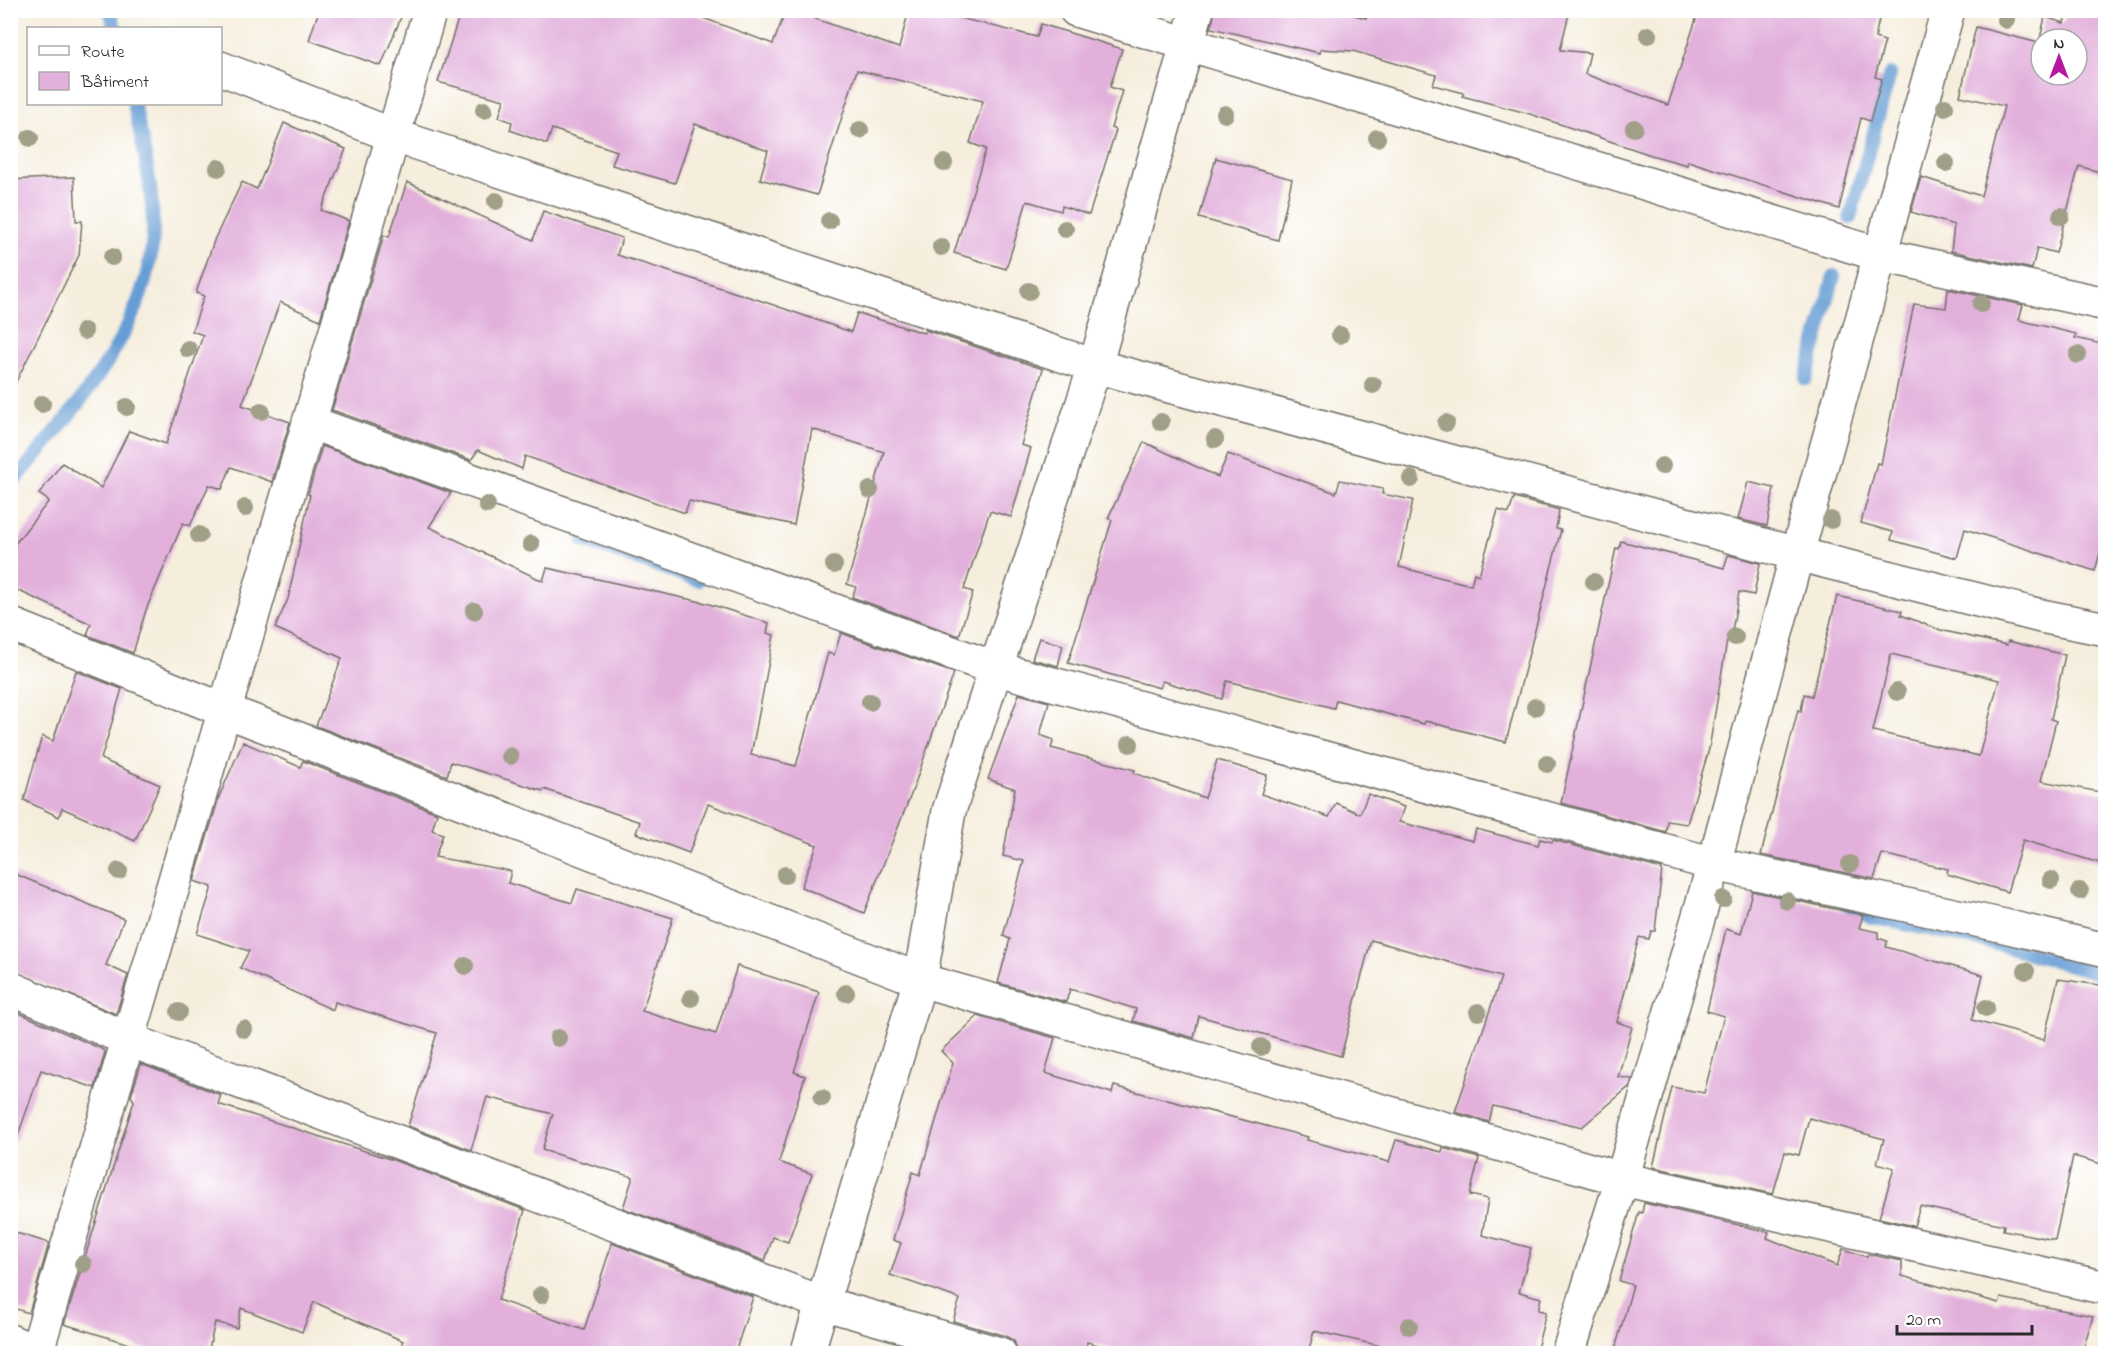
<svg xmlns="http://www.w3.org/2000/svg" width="2116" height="1364" font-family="'Indie Flower',sans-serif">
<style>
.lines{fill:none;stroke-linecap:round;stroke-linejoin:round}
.stream{stroke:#669dd4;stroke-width:14}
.building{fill:#e2b0db;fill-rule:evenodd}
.street-casing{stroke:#726f69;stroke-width:36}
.street{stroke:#fff;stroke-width:33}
.tree{fill:#a09f88}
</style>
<rect width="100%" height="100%" fill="#fff"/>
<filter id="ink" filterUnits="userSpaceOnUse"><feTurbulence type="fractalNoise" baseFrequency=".0167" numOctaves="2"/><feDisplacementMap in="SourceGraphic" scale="12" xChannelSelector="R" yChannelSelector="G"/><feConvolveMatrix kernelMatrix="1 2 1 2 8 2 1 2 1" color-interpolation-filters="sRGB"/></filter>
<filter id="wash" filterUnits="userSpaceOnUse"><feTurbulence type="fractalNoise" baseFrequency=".008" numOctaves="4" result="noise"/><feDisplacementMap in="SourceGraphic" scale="24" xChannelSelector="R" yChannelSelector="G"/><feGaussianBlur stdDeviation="1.35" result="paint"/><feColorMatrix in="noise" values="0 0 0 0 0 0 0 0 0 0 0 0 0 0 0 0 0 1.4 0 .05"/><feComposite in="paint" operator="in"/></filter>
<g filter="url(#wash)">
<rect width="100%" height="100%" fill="#f6eedd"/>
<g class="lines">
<g class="stream">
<polyline points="110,10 115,28"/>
<polyline points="1850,218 1890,74"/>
<polyline points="1806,379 1834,276"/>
<path d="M10,486C70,415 154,324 153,226C152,184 143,144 134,104"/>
<polyline points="584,541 698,580"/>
<polyline points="1846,903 1871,917 1993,943 2106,975"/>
</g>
</g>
<g id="blocks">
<g class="building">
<polygon points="319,10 404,10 381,66 309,40"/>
<polygon points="461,10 682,10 773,44 786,10 790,10 899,48 909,10 927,10 1037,37 1041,24 1122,49 1110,87 1122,91 1111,128 1116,130 1089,215 1062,206 1061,211 1027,201 1006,269 954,253 986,149 970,143 983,101 857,70 817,195 760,179 768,151 695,124 675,183 612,165 617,151 552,129 547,144 510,130 512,122 499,117 504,100 438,82"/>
<polygon points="1215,10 1335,10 1366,18 1368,10 1570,10 1560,50 1590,53 1585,74 1668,105 1699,10 1881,10 1875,38 1885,41 1875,77 1882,79 1870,121 1861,118 1839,209 1688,161 1687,165 1651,155 1527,113 1462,96 1464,93 1433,85 1436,75 1353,51 1321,49 1320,53 1211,28"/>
<path d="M2067,10H2106V174L2079,166L2056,253L2037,248L2032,269L1951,251L1954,225L1911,212L1921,177L1981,196L2004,106L1960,96L1976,27L2039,43L2045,17L2064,23ZM2041,39H2077V75H2041Z"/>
<polygon points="284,123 346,149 321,210 349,221 320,320 280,302 242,405 290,422 272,482 231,467 222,489 209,485 190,526 183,523 146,610 133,653 87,635 91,624 10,587 10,550 49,501 39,494 62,463 101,488 129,431 166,444 203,335 192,331 204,296 196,293 215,238 242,182 257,189"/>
<polygon points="1216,158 1292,179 1278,240 1199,218"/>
<polygon points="74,177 76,221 82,221 79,255 10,394 10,180"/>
<polygon points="407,182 533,240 543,211 622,238 617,255 762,301 851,332 857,313 924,333 925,330 1043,369 1021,445 1031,448 1011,517 990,511 964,589 973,592 959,636 852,597 856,587 847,584 884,452 812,429 794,525 689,501 685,513 525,456 522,469 478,450 471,460 332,410 384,235 389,237"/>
<polygon points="1948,289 2023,305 2019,320 2076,334 2075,338 2106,345 2106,532 2095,571 1965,529 1957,558 1891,540 1893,532 1861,523 1877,463 1881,464 1914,304 1946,308"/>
<polygon points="1144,442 1218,477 1228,454 1336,493 1340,480 1383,489 1382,494 1413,500 1399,567 1471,585 1474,573 1479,575 1498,510 1509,513 1514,498 1559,510 1556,529 1561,530 1506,742 1425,721 1424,724 1336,700 1334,708 1227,681 1222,699 1162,681 1160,688 1068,663 1112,520 1108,518"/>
<polygon points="322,446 451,493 429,527 543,581 547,568 706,603 769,623 767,633 774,635 751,755 796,766 828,653 834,655 841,633 954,673 912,792 864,913 801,887 817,845 708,804 689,853 636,833 640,822 544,789 543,791 451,762 447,776 316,726 342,658 275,628 288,599 310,495 308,494"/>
<polygon points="1748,482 1774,488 1767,526 1738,519"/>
<polygon points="1621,541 1724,568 1728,555 1760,563 1754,595 1739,592 1730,642 1727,641 1709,749 1687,824 1667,821 1666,832 1561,803 1616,548 1619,549"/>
<path d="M1837,596L1902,611L1901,615L1940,630L2007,645L2008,641L2065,655L2051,719L2056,721L2041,781L2106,793V865L2023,840L2007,892L1947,874L1948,869L1882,854L1874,879L1761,855L1798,710L1801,711L1804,694L1812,696ZM1891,654L1999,680L1979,756L1873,731Z"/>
<polygon points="1039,638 1063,645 1058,666 1032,659"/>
<polygon points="76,671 122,689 101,759 160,785 135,841 62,808 59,817 24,800 42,736 53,741"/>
<polygon points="1019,694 1049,702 1040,735 1054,740 1051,748 1135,770 1134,773 1205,798 1217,760 1267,775 1261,794 1329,817 1336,803 1360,814 1368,794 1404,807 1399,822 1473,841 1476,829 1538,845 1540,839 1552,842 1553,840 1662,869 1655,931 1651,931 1649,939 1639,937 1617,1022 1632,1027 1618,1077 1632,1079 1630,1086 1582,1127 1493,1106 1489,1122 1455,1112 1501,977 1371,940 1341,1056 1199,1016 1194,1038 1133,1021 1136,1009 1070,989 1066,1002 998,983 1010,939 1003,936 1024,861 1003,856 1015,789 988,779"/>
<polygon points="243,742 300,767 303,761 437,813 432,830 443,834 435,857 511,871 508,883 572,903 577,889 673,918 642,1011 716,1034 737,966 819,992 794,1072 805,1076 779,1162 812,1174 788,1242 773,1237 765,1261 623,1208 633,1177 542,1150 553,1114 487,1097 471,1150 408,1126 437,1033 335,1002 333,1010 240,968 249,951 197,934 212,887 194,881 219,797"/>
<polygon points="10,872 124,919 106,965 128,975 116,1014 10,970"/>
<polygon points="1752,891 1863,915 1859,928 1878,932 1878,938 1887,941 1886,947 1983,975 1972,1020 2044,1040 2058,979 2106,986 2106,1165 2073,1156 2055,1240 2003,1230 2004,1225 1920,1206 1914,1226 1879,1218 1894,1168 1877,1163 1884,1139 1809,1118 1799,1155 1785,1152 1773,1194 1653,1167 1672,1087 1704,1093 1724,1016 1707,1011 1726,929 1741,934"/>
<polygon points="10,1009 104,1050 105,1052 95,1088 41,1070 16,1141 10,1140"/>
<polygon points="978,1016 1055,1038 1045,1073 1112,1093 1114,1086 1308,1137 1307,1140 1389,1162 1396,1140 1442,1152 1443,1148 1479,1158 1470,1195 1488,1199 1482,1235 1531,1248 1519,1292 1541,1298 1538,1310 1546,1312 1536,1353 1385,1353 1386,1347 1314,1331 1308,1353 1127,1353 1087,1342 1085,1353 1018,1353 1014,1341 1006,1336 953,1321 960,1299 890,1275 901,1243 893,1240 913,1172 920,1175 953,1063 941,1051"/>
<polygon points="141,1064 221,1095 218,1104 396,1161 525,1210 498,1300 584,1330 612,1243 753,1297 735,1353 398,1353 403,1341 314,1302 302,1332 241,1308 237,1328 215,1322 208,1353 159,1353 64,1324 134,1101 131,1096"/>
<polygon points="1644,1203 1769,1232 1767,1238 1837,1266 1843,1249 1867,1257 1868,1254 1902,1261 1902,1276 1999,1303 2001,1298 2093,1316 2082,1353 1614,1353 1633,1285 1619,1281 1639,1212 1642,1213"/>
<polygon points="10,1231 49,1243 29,1313 10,1307"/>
</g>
</g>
</g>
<g filter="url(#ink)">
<use href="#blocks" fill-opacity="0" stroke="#726f69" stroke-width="1.5"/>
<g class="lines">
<defs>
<g id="street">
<polyline points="1076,10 1881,255 2106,304"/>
<polyline points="220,68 395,136 1095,366 1797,554 2041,616 2106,629"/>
<polyline points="309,422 994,668 1714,864 2000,925 2106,950"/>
<polyline points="10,624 224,710 920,980 1622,1179 2106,1288"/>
<polyline points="10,988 127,1039 822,1303 1000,1354"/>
<polyline points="10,1341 39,1354"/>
<polyline points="36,1354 430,10"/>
<polyline points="807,1354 920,980 949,811 1095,366 1197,10"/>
<polyline points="1568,1354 1622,1179 1714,864 1797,554 1948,10"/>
</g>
</defs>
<use href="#street" class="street-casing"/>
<use href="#street" class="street"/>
</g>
<g class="tree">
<circle cx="2006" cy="20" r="9"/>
<circle cx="1648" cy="35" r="9"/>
<circle cx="1945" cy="107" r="9"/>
<circle cx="484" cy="110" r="9"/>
<circle cx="1225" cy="114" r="9"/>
<circle cx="1634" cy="128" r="9"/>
<circle cx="860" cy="130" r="9"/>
<circle cx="30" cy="138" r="9"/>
<circle cx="1377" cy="138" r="9"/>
<circle cx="944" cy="163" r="9"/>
<circle cx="1946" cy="163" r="9"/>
<circle cx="218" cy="168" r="9"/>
<circle cx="496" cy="201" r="9"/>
<circle cx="2061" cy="216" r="9"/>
<circle cx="829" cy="221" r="9"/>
<circle cx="1065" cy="229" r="9"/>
<circle cx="941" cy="247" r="9"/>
<circle cx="112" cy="257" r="9"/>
<circle cx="1029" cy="291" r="9"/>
<circle cx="1981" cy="304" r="9"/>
<circle cx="84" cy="331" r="9"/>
<circle cx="1340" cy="335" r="9"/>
<circle cx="188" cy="349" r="9"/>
<circle cx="2078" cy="355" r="9"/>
<circle cx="1373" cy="385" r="9"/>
<circle cx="42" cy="404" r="9"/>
<circle cx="127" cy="407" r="9"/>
<circle cx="261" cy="411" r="9"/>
<circle cx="1161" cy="422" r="9"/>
<circle cx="1446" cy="423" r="9"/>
<circle cx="1215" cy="439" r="9"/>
<circle cx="1662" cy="466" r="9"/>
<circle cx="1411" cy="479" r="9"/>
<circle cx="870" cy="490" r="9"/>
<circle cx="487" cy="505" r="9"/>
<circle cx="245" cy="508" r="9"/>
<circle cx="1831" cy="520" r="9"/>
<circle cx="199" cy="535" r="9"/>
<circle cx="531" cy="544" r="9"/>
<circle cx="834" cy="565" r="9"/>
<circle cx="1594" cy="582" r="9"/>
<circle cx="474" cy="611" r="9"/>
<circle cx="1735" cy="637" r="9"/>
<circle cx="1897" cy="692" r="9"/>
<circle cx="870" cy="702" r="9"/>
<circle cx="1535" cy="707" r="9"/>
<circle cx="1130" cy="744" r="9"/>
<circle cx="510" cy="756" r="9"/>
<circle cx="1547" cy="764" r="9"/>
<circle cx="1850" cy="864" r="9"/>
<circle cx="119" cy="871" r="9"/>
<circle cx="785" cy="875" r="9"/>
<circle cx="2051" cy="880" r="9"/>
<circle cx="2080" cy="891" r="9"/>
<circle cx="1723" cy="899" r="9"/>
<circle cx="1787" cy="901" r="9"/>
<circle cx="465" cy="966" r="9"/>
<circle cx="2026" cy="971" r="9"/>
<circle cx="846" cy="993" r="9"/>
<circle cx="691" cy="998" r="9"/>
<circle cx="1986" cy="1008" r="9"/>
<circle cx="179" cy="1012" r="9"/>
<circle cx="1478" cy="1012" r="9"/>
<circle cx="244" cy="1029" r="9"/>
<circle cx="558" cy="1038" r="9"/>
<circle cx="1261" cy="1047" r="9"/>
<circle cx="822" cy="1098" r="9"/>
<circle cx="83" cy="1264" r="9"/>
<circle cx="541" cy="1295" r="9"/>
<circle cx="1409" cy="1326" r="9"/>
</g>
</g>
<rect width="2116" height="1364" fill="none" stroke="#fff" stroke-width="36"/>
<rect x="27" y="27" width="195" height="78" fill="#ffffff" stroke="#aaaaaa" stroke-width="1.5"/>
<rect x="39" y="46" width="30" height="9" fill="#ffffff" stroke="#aaaaaa" stroke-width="1.5"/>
<text x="81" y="57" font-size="18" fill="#2b2b2b">Route</text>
<rect x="39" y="72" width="30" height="18" fill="#e2b0db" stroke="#aaaaaa" stroke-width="1.5"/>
<text x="81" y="87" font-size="18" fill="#2b2b2b">Bâtiment</text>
<g transform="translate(2059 57)"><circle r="28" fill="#ffffff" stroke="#aaaaaa" stroke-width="1.5"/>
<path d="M0-4.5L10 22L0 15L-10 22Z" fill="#b5179e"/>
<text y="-9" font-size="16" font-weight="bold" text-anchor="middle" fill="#2b2b2b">N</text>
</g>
<path d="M1897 1325v9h135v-9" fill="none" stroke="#2b2b2b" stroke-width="3"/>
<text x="1906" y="1325" font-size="18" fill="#2b2b2b" stroke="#ffffff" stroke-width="4.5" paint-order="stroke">20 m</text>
</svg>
